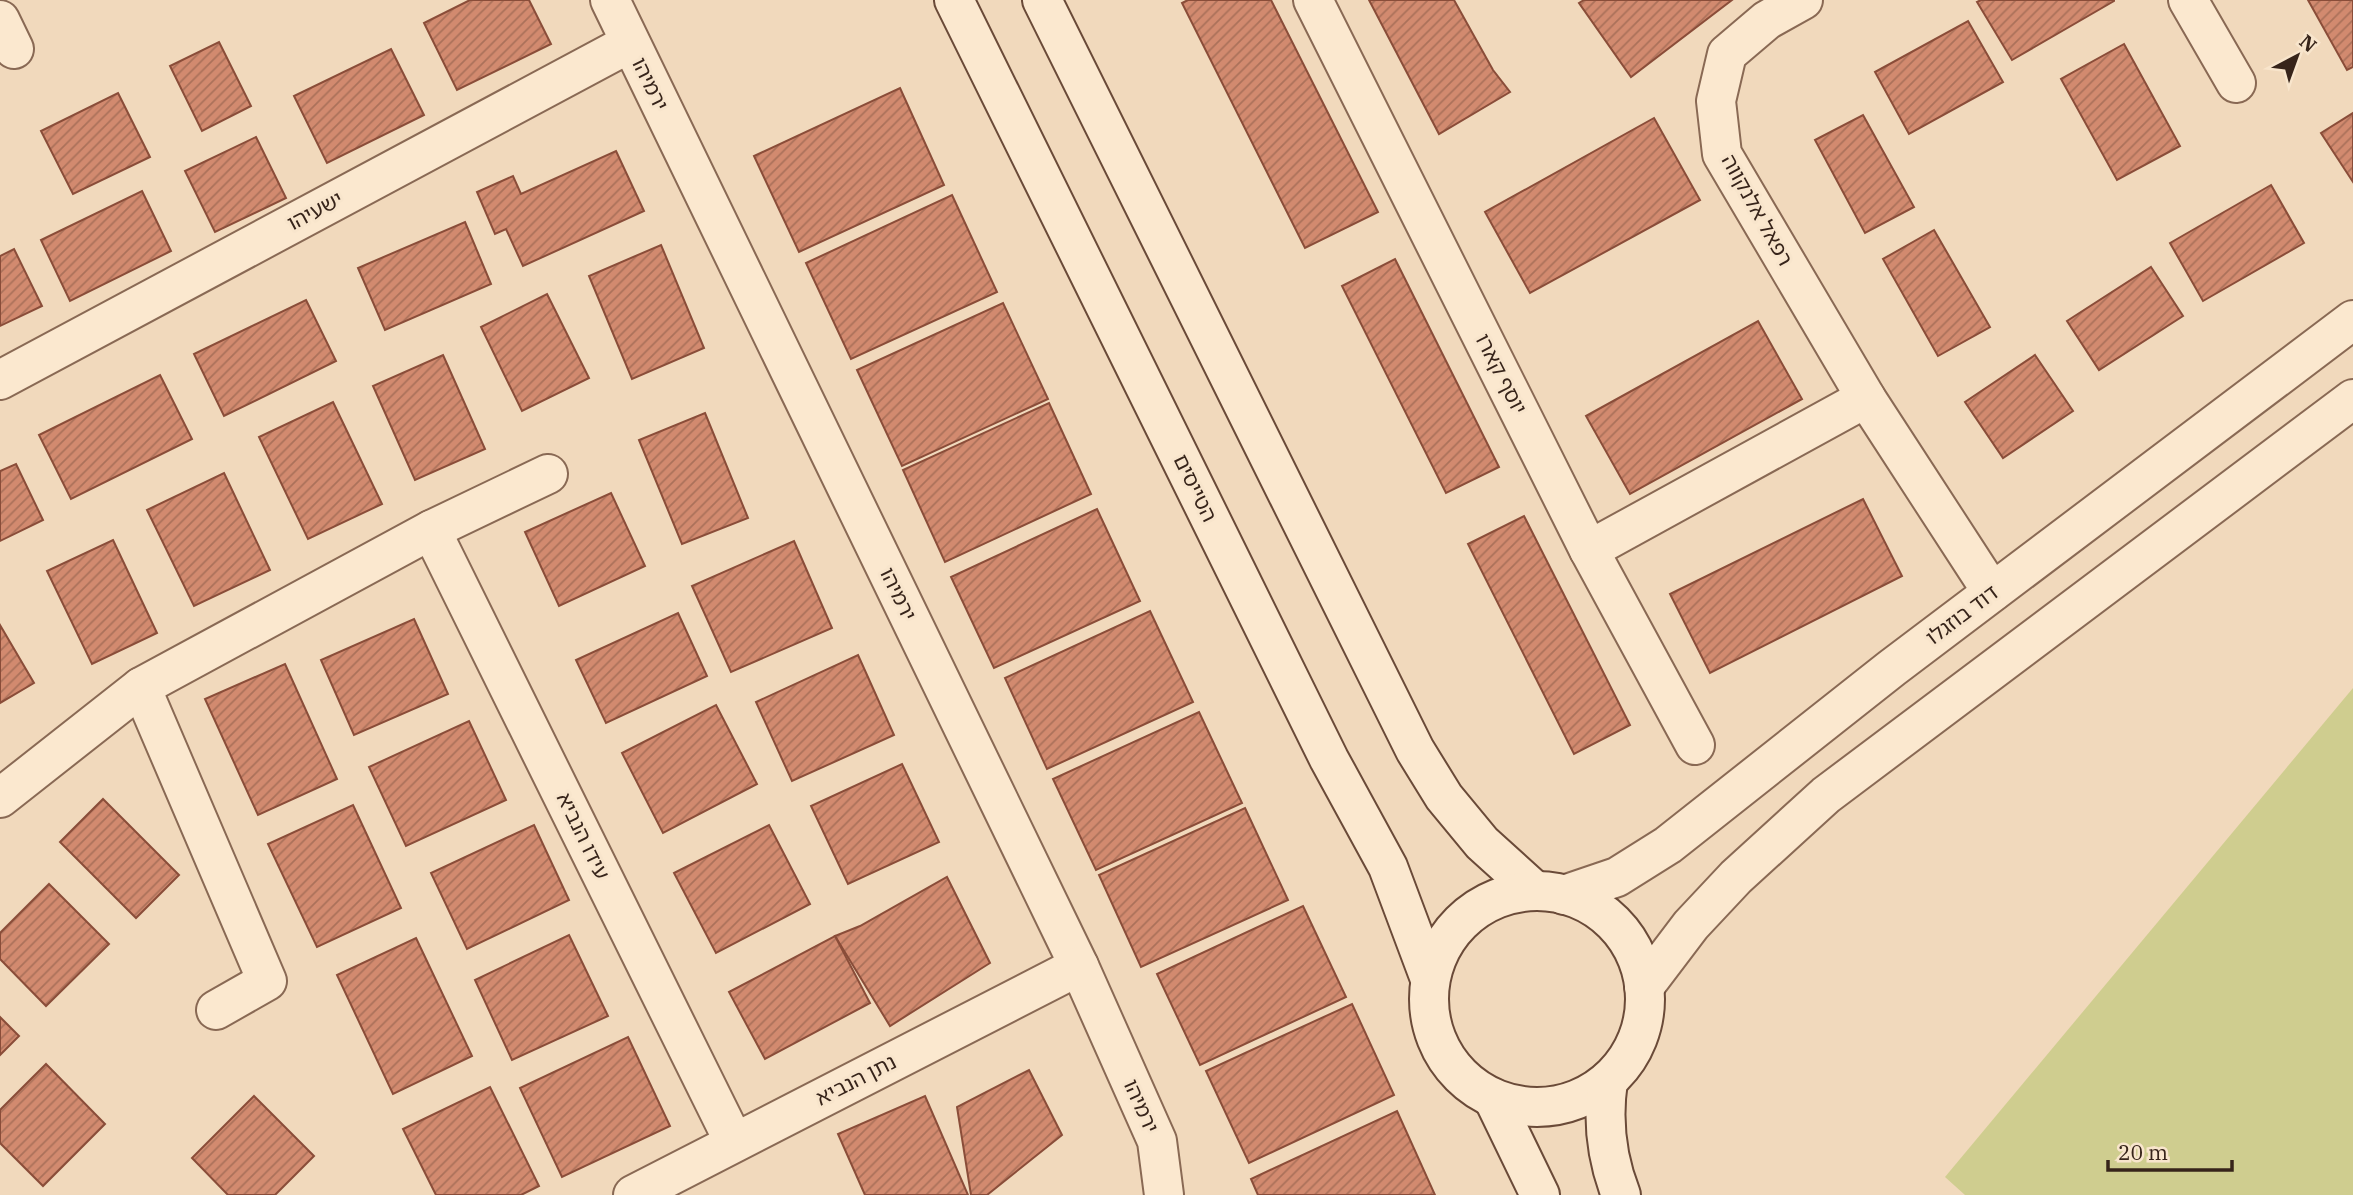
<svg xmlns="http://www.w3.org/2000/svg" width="2353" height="1195" font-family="'IBM Plex Serif','Noto Sans Hebrew',serif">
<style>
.green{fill:#cfcd8f}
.building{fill:url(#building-hatch);stroke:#8a4d39;stroke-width:2}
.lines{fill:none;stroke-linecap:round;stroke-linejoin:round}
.minor-casing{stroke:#896954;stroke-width:42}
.tertiary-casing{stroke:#896954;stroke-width:42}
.secondary-casing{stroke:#6a4a38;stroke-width:42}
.minor{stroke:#fbe8cf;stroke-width:38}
.tertiary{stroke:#fbe8cf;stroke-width:38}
.secondary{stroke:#fbe8cf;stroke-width:38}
.labels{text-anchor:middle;stroke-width:6;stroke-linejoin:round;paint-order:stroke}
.street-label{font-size:21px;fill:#37241a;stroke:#f8e5cc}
</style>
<defs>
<pattern id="building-hatch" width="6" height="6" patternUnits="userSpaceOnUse" patternTransform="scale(1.75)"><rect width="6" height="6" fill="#d28a6f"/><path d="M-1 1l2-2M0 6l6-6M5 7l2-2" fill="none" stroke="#ab715a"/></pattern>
</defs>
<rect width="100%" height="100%" fill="#f1d9bc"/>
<polygon class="green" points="2353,688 2353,1195 1965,1195 1945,1177"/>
<g class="building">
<polygon points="470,0 529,0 551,44 457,90 424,23"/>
<polygon points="1188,0 1271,0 1378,212 1305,248 1182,3"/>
<polygon points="1369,0 1454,0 1493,70 1510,92 1439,134"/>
<polygon points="1584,0 1732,0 1631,77 1579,3"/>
<polygon points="1981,0 2114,0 2114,1 2012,60 1977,2"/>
<polygon points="2308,0 2353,0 2353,67 2347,70"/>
<polygon points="1968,21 2003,82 1909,134 1875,72"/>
<polygon points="219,42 251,106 202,131 170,66"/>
<polygon points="2124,44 2180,146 2117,180 2061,79"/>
<polygon points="391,49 424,115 327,163 294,96"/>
<polygon points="900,88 944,185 799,252 754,156"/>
<polygon points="118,93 150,157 73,194 41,131"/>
<polygon points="2353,113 2353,182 2321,133"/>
<polygon points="1863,115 1914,207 1865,233 1815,140"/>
<polygon points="1654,118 1700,200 1530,293 1485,212"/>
<polygon points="256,137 286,198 215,232 185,171"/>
<polygon points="616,151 644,211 523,266 506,229 495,234 477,192 513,176 521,194"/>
<polygon points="2271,185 2304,243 2203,301 2170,243"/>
<polygon points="142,191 171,251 70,301 41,240"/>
<polygon points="952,195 997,292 851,359 806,263"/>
<polygon points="465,222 491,284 385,330 358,268"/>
<polygon points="1934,230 1990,327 1938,356 1883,259"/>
<polygon points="661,245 704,348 632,379 589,276"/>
<polygon points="14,249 42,306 0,326 0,256"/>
<polygon points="1395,259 1499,467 1446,493 1342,286"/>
<polygon points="2151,267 2183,316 2099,370 2067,321"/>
<polygon points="547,294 589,378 522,411 481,327"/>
<polygon points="306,300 336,361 224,416 194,354"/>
<polygon points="1003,303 1048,399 902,466 857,370"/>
<polygon points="1758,321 1802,399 1630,494 1586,416"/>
<polygon points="443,355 485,449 415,480 373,386"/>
<polygon points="2035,355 2073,411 2003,458 1965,402"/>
<polygon points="160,375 192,439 71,499 39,435"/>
<polygon points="333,402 382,504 308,539 259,437"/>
<polygon points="1049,403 1091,494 945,562 903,470"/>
<polygon points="705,413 748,518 682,544 639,440"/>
<polygon points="16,464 43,520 0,541 0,471"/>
<polygon points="224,473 270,570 194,606 147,510"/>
<polygon points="611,493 645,566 559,606 525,532"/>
<polygon points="1863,499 1902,576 1710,673 1670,594"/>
<polygon points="1097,509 1140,601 994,668 951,577"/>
<polygon points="1524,516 1630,725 1574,754 1468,544"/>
<polygon points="113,540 157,633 92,664 47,571"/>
<polygon points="794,541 832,628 731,672 692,586"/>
<polygon points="1150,611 1193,702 1047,769 1005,678"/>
<polygon points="678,613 707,676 606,723 576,660"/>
<polygon points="414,619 448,694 354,735 321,660"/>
<polygon points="0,625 34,683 0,703"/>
<polygon points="858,655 894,735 792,781 756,702"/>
<polygon points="285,664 337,779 258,815 205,699"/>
<polygon points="716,705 757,784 663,833 622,753"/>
<polygon points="1199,712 1242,803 1096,870 1053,779"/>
<polygon points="469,721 506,800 406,846 369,767"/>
<polygon points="902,764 939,842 848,884 811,806"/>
<polygon points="103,799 179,875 136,918 60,842"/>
<polygon points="353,805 401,908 317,947 268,844"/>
<polygon points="1245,808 1288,900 1141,967 1099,875"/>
<polygon points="534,825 569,900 467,949 431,873"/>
<polygon points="769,825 810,904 716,953 674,873"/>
<polygon points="947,877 990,963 890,1026 835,936 860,926"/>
<polygon points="49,884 109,944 46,1006 0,959 0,933"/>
<polygon points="1303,906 1346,997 1200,1065 1157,974"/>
<polygon points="569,935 608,1016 512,1060 475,980"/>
<polygon points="835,936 870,1003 765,1059 729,992"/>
<polygon points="416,938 472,1056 393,1094 337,975"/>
<polygon points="1352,1004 1394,1095 1249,1163 1206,1071"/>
<polygon points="0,1017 19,1036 0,1055"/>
<polygon points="628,1037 670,1126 562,1177 520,1088"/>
<polygon points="46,1064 105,1124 43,1186 0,1143 0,1110"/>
<polygon points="1029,1070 1062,1135 987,1195 971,1195 957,1107"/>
<polygon points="490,1087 539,1186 521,1195 436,1195 403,1129"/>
<polygon points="254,1096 314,1156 275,1195 228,1195 192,1158"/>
<polygon points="925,1096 968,1195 865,1195 838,1134"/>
<polygon points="1397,1111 1435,1195 1258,1195 1251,1179"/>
</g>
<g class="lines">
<defs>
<g id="minor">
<polyline points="610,0 1079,966 1157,1141 1164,1195"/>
<polyline points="1313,0 1589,550 1695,745"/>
<polyline points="1803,0 1767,20 1727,54 1716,101 1722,154 1866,398 1992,592"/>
<polyline points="2188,0 2236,83"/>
<polyline points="0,20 14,49"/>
<polyline points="0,380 630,43"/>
<polyline points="431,530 734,1142"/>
<polyline points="1589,550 1866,398"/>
<polyline points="141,687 267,981 216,1010"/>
<polyline points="0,798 141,687 431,530 548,474"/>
<polyline points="633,1195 1079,966"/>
</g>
<g id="tertiary">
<polyline points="1564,895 1617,877 1668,845 1892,668 2353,320"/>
<polyline points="1644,987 1691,925 1736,877 1826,795 2353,399"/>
</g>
<g id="secondary">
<polyline points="954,0 1329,759 1388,867 1430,979"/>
<polyline points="1042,0 1415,750 1444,797 1482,843 1535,891"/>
<circle cx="1537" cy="999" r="108"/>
<path d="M1608,1081C1602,1121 1606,1157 1621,1195"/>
<polyline points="1493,1098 1540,1195"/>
</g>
</defs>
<use href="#minor" class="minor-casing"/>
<use href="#tertiary" class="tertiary-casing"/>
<use href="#secondary" class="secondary-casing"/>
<use href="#minor" class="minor"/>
<use href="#tertiary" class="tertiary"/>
<use href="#secondary" class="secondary"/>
</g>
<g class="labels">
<g class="street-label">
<text transform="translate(650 84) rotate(64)" y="7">ירמיהו</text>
<text transform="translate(1757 210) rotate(61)" y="7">רפאל אלנקווה</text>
<text transform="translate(315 211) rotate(-28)" y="7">ישעיהו</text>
<text transform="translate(1501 374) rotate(63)" y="7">יוסף קארו</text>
<text transform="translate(1195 488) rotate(64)" y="7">הטייסים</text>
<text transform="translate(898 594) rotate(64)" y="7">ירמיהו</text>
<text transform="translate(1962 615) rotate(-37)" y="7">דוד בוזגלו</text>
<text transform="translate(583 836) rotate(64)" y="7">עידו הנביא</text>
<text transform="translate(856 1080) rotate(-27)" y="7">נתן הנביא</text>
<text transform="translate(1141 1106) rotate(66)" y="7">ירמיהו</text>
</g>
</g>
<g transform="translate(2297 56) rotate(41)" stroke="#f8e5cc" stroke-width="5" paint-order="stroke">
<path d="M0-5L12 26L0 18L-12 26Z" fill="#37241a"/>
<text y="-10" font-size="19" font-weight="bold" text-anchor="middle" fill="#37241a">N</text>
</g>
<path d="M2108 1160v10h124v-10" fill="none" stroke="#37241a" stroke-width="3.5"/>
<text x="2118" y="1160" font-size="21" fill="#37241a" stroke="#f8e5cc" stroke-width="5" paint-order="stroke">20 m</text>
</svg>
